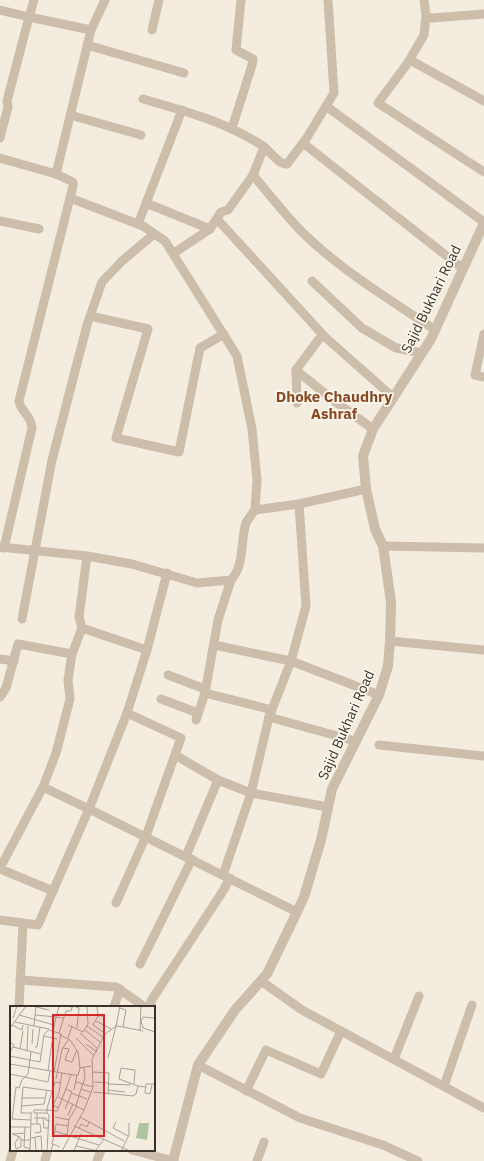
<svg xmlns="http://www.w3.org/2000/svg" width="484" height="1161" font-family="'IBM Plex Sans',sans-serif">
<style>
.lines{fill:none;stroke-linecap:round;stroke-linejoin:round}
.minor{stroke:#ccbeab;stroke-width:9}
.tertiary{stroke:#ccbeab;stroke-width:10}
.labels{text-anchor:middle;stroke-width:3.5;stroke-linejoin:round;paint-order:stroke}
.street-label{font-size:14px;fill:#39312a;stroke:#faf6ec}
.neighbourhood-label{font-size:15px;font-weight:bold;fill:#894923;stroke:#faf6ec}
.inset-road{fill:none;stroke:#a9a197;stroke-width:1}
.view{fill:#d62828;fill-opacity:0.15;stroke:#d62828;stroke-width:2}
.inset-edge{fill:none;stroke:#39312a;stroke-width:2}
</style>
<rect width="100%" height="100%" fill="#f3ecdf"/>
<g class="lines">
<g class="minor">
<polyline points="424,0 426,16 432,18 484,14"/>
<polyline points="0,10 29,17 34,0"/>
<polyline points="426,16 424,35 407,64 378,103 484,172"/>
<polyline points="152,30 159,0"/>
<polyline points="87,45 184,73"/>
<polyline points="410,60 484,101"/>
<path d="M143,99C185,111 226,122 263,146C269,150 279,165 287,164L306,139L334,93L328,0"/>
<polyline points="326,106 484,222"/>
<polyline points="70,115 141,135"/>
<polyline points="232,128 252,65 253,59 236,50 241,0"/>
<polyline points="0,138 8,107 7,101 29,17 91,30"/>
<polyline points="303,143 462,268"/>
<path d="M0,158L56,174L73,182V186L19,401C21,413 31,414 32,428L4,548"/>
<polyline points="56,174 91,30 105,0"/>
<path d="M253,175C269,194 285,215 303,233C342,271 389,299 435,330"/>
<polyline points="70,198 143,226 165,241 237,356 252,429 257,480 255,510"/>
<polyline points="146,203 210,229"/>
<polyline points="217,219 325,337 394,398"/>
<polyline points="0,221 39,229"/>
<polyline points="138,224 182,110"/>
<polyline points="174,253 210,229 221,212 228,210 253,175 264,147"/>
<polyline points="312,281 362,328 396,348 422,353"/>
<polyline points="90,316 148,329 116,438 179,452 200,348 224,334"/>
<polyline points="484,334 475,375 484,377"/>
<polyline points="296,370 333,400 373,429"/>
<polyline points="297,403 296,370 322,335"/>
<polyline points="383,546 484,548"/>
<path d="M0,547L87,556L132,564L197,583L231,580C245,565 240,541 246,523C248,519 252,514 255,510L299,504L366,489"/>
<polyline points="22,619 52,460 87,325 102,282 122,261 154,234"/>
<polyline points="82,628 147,650"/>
<polyline points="390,641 484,650"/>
<polyline points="214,645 291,661 379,695"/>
<polyline points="0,659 14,661"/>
<polyline points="168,675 205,689"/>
<polyline points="205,693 272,710"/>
<polyline points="0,697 6,688 18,644 72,654"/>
<polyline points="161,699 198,713"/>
<polyline points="269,717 291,661 306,606 299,504"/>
<polyline points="196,720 205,693 218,620 231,580"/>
<polyline points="379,745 484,756"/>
<polyline points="175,755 218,780 251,793 328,807"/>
<polyline points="43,787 89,809 127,713 147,650 167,573"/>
<polyline points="186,856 218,780"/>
<polyline points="0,868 43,787 56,753 70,699 68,680 72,654 82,628 79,617 87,556"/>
<polyline points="0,869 53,891"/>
<polyline points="223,875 251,793 269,717 355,741"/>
<polyline points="116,903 146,836 181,738 127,713"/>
<polyline points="0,920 38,925 89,809 297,912"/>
<polyline points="140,964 192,859"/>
<polyline points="20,980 116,987 145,1007"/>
<polyline points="261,981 302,1010 484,1108"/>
<polyline points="19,1007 23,923"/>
<polyline points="114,1007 120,989"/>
<polyline points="151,1007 151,1001 223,891 230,878"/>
<polyline points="394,1059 419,996"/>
<polyline points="198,1065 300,1118 383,1145 418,1161"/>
<polyline points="444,1086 472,1005"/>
<polyline points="246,1091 266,1050 321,1074 341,1031"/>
<polyline points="132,1150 174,1161"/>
<polyline points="45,1160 48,1150"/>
<polyline points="10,1161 13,1150"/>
<polyline points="97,1161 101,1150"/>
<polyline points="257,1161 264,1142"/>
</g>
<polyline class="tertiary" points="173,1161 198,1065 235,1010 267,974 297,912 304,897 321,840 332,789 379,695 388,666 390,641 391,602 383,546 375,529 366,489 363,456 373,429 431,339 484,223"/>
</g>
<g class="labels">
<g class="street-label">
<text transform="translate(431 299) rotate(-64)" y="5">Sajid Bukhari Road</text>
<text transform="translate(346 725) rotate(-66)" y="5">Sajid Bukhari Road</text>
</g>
<g class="neighbourhood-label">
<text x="334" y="402">Dhoke Chaudhry<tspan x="334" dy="17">Ashraf</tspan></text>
</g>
</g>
<g transform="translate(10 1006)">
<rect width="145" height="145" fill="#f3ecdf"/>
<path d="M129,117H139L137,134L126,132Z" fill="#b2c39f"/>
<path class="inset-road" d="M22,0L39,4M87,0L88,10H95M66,1L69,2L67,22M110,2L116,4L113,21L133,25M9,9L44,19M25,9L46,11L49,1M88,10L83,19L96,28M3,12L7,0M145,12L133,11L131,15L133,22L145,26M86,15L101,23M2,19L12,24L13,19M58,19L73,26L78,18L77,0M24,20L26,0M77,20L94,32M0,22L16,0M39,24L51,28L44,66M75,24L91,37M130,24L131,0M43,25L46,11L53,12M49,27L56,5H61L62,1L66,0M70,27L88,43M50,29L60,34L68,46L70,62M34,30L47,33M58,32L62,20M66,32L84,50M0,36L4,39L0,46M22,38L23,23M76,38L87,46M3,41L31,48M25,41H27L30,21M53,42L59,43L55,54L62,56L67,44M10,43L13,25M17,45L18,20M0,50L30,56L34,29L39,23L5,16M98,52L106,20L113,21M0,58L64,69H68L70,62L81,60M38,65L42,36M83,66L99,67L98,88M0,68L38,76L40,65M46,73L52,43L59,33M66,76L83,81M84,76L99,77M51,77L45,76L38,99L37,104V107H24V104H37L47,105L52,93L74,104M99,78L120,79V77M124,78L125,64L111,62L109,73L128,80M142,79L140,88L135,87L136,78H145M71,83L75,72L74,61M64,84L67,69M98,84L115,86M83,86L123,90L126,88L128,80L135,81M61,87L77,93M48,91L52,93L61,69M11,92H35M11,100L34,98L37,84M66,100L71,83L80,86M67,100L59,113L57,129L89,139M49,102L43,99L49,87L52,67M55,103L62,86L56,83M21,107V114L2,113L6,81L9,82L12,74L18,68L21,46M22,107H11L13,81L42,85M58,109L63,98M45,111L59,114M70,111L114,135M24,112H36V114L40,115M33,112L34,122H38M106,116L103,122L118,130M21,118H27V107M64,120L120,145M0,121H21M15,121L14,141L21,143M69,122L71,118L77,121L79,116M15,127L2,128L10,131L11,134H21M25,127L31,126L30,118H27M57,129L45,125L46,118L58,120M9,131L5,137L6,143L11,141V134M25,131L26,145M21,132L31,130L32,145M42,138L45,125M66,140L71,128M64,144L66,140L88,145M86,144L94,133M20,145L21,114M37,145L39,109L37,107M41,145L43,138L50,141M52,145L75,102L83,81L82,53L95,28L106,20L110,0M111,145L119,129V117"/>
<path class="view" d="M43,9H94V130H43Z"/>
<rect width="145" height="145" class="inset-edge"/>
</g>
</svg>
